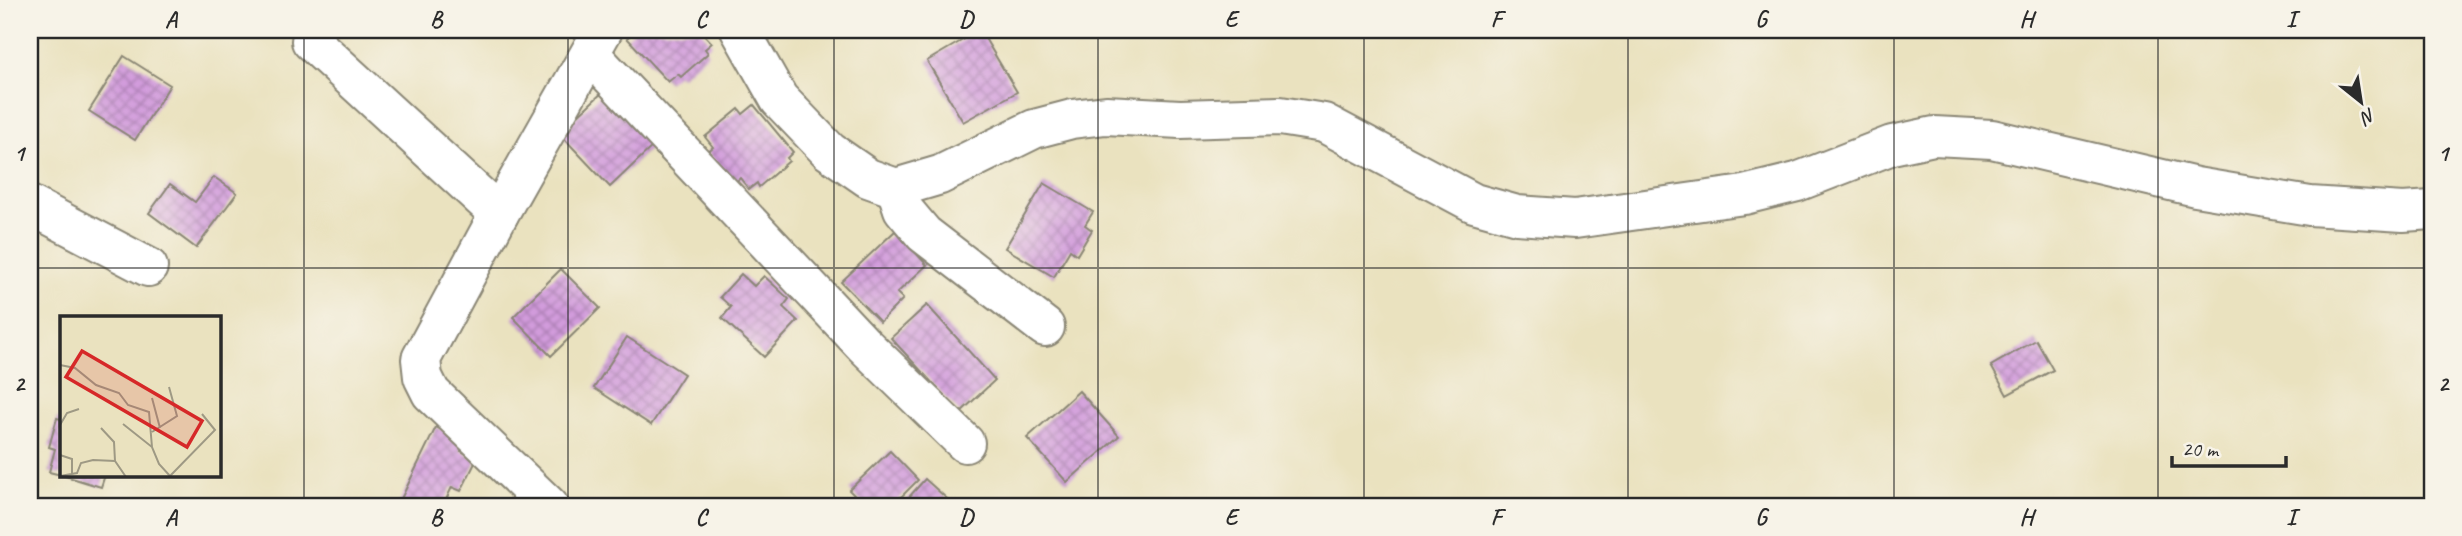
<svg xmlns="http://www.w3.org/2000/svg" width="2462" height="536" font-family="Caveat,sans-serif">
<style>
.building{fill:url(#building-cross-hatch)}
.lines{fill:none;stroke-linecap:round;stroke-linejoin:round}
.minor-casing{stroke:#8a8675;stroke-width:42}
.minor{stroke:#fff;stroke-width:38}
.grid{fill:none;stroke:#2b2b2b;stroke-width:2;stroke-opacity:0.55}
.inset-road{fill:none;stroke:#9e9984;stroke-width:2}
.view{fill:#d62828;fill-opacity:0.15;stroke:#d62828;stroke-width:3.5}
.inset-edge{fill:none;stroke:#2b2b2b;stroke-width:3.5}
.neatline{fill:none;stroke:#2b2b2b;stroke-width:2.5}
.grid-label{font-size:23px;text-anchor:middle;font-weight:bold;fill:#2b2b2b}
</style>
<defs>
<pattern id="building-cross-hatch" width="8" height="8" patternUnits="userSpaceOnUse" patternTransform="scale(1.75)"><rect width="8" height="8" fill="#d29bdc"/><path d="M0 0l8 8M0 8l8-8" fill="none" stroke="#ab7fb3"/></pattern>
</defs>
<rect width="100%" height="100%" fill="#f7f3e8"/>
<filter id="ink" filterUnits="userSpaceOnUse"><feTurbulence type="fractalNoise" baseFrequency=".0143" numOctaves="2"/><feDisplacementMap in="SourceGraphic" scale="14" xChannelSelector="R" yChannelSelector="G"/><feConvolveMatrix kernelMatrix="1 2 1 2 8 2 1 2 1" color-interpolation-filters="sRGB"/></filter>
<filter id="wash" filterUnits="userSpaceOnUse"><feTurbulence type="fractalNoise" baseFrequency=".00686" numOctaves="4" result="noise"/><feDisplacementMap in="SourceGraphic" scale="28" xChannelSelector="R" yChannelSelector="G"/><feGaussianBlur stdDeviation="1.57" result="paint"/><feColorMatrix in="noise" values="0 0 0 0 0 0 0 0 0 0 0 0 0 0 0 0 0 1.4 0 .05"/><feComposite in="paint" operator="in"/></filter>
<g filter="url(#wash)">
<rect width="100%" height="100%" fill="#eae2bf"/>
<g id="blocks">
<g class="building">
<polygon points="635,30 700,30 712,43 705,49 708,53 681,77 678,74 668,82 627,38"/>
<polygon points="980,30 1017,92 963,122 927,61"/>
<polygon points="124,56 170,85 135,140 89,111"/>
<polygon points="605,90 656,143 610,187 559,133"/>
<polygon points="754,105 793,152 787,158 789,161 759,187 757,183 749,189 740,178 734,184 707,152 713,147 705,137 739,109 743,114"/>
<polygon points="214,177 237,193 196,248 149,213 170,184 195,202"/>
<polygon points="1044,183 1093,212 1085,225 1092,230 1077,255 1070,250 1054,277 1005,248"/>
<polygon points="895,231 927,265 897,293 903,299 880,322 841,282"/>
<polygon points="561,269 600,308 551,356 513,317"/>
<polygon points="741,274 754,286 764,276 789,299 783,307 798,321 764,357 722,318 731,307 720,297"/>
<polygon points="30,297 39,303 30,318"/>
<polygon points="927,305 995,380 960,413 891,338"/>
<polygon points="30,319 36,323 30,334"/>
<polygon points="627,337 684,374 651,425 594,388"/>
<polygon points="2036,340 2053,370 2007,395 1991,366"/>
<polygon points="1079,391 1119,436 1067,482 1027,438"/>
<polygon points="57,418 61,419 61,475 49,472 55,449 49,447"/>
<polygon points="436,427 466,441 461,451 477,459 461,491 452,487 443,506 401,506 398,505"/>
<polygon points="890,451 918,480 892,506 865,506 849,490"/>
<polygon points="62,475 105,475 101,487"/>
<polygon points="925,479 955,506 901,506"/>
</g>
</g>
</g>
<g filter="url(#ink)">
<use href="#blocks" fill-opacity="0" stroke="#8a8675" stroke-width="2"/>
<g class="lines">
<defs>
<g id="minor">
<polyline points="740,30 779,99 829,151 868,178 896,188 940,175 1034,129 1072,119 1106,115 1180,119 1280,116 1324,123 1474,203 1517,215 1575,219 1744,195 1797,182 1892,145 1934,136 1992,139 2196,187 2310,206 2403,212 2432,210"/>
<polyline points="311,41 499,214"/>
<polyline points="590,54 863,344 965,443"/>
<polyline points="896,188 903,209 924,234 1045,327"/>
<polyline points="30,205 148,267"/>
<polyline points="549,506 431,393 423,377 421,359 499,214 603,30"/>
</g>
</defs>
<use href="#minor" class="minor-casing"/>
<use href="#minor" class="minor"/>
</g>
</g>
<path class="grid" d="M304,30V506M568,30V506M834,30V506M1098,30V506M1364,30V506M1628,30V506M1894,30V506M2158,30V506M30,268H2432"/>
<g transform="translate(60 316)">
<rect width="161" height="161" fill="#eae2bf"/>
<path class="inset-road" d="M0,49L15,52L36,69L59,77L68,89L89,96L92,131M92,82L100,112M63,108L92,131L99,148L110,160M0,109L7,97L19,93M41,112L54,126L55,145M92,116L117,100L109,71M0,139L12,143V158M0,160L17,157L21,147L33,144L55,145L66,161M110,160L155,114L142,98"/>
<path class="view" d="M22,35L142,105L127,131L6,61Z"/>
<rect width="161" height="161" class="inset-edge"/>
</g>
<rect width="2462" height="536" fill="none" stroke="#f7f3e8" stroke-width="77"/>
<g transform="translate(2361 102) rotate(150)" stroke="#f7f3e8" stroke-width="5" paint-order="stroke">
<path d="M0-5L12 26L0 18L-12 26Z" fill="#2b2b2b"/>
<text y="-10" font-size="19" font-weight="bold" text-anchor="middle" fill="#2b2b2b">N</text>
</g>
<path d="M2172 456v10h114v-10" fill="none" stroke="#2b2b2b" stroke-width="3.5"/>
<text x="2182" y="456" font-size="21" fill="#2b2b2b" stroke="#f7f3e8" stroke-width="5" paint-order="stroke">20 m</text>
<rect x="38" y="38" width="2386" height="460" class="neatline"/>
<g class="grid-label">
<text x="171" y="27">A</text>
<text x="436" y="27">B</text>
<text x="701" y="27">C</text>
<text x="966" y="27">D</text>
<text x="1231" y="27">E</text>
<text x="1496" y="27">F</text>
<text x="1761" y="27">G</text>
<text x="2026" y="27">H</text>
<text x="2291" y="27">I</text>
<text x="19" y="161">1</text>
<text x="2443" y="161">1</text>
<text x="19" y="391">2</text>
<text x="2443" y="391">2</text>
<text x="171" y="525">A</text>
<text x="436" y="525">B</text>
<text x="701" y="525">C</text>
<text x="966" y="525">D</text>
<text x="1231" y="525">E</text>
<text x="1496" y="525">F</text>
<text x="1761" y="525">G</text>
<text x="2026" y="525">H</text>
<text x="2291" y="525">I</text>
</g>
</svg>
